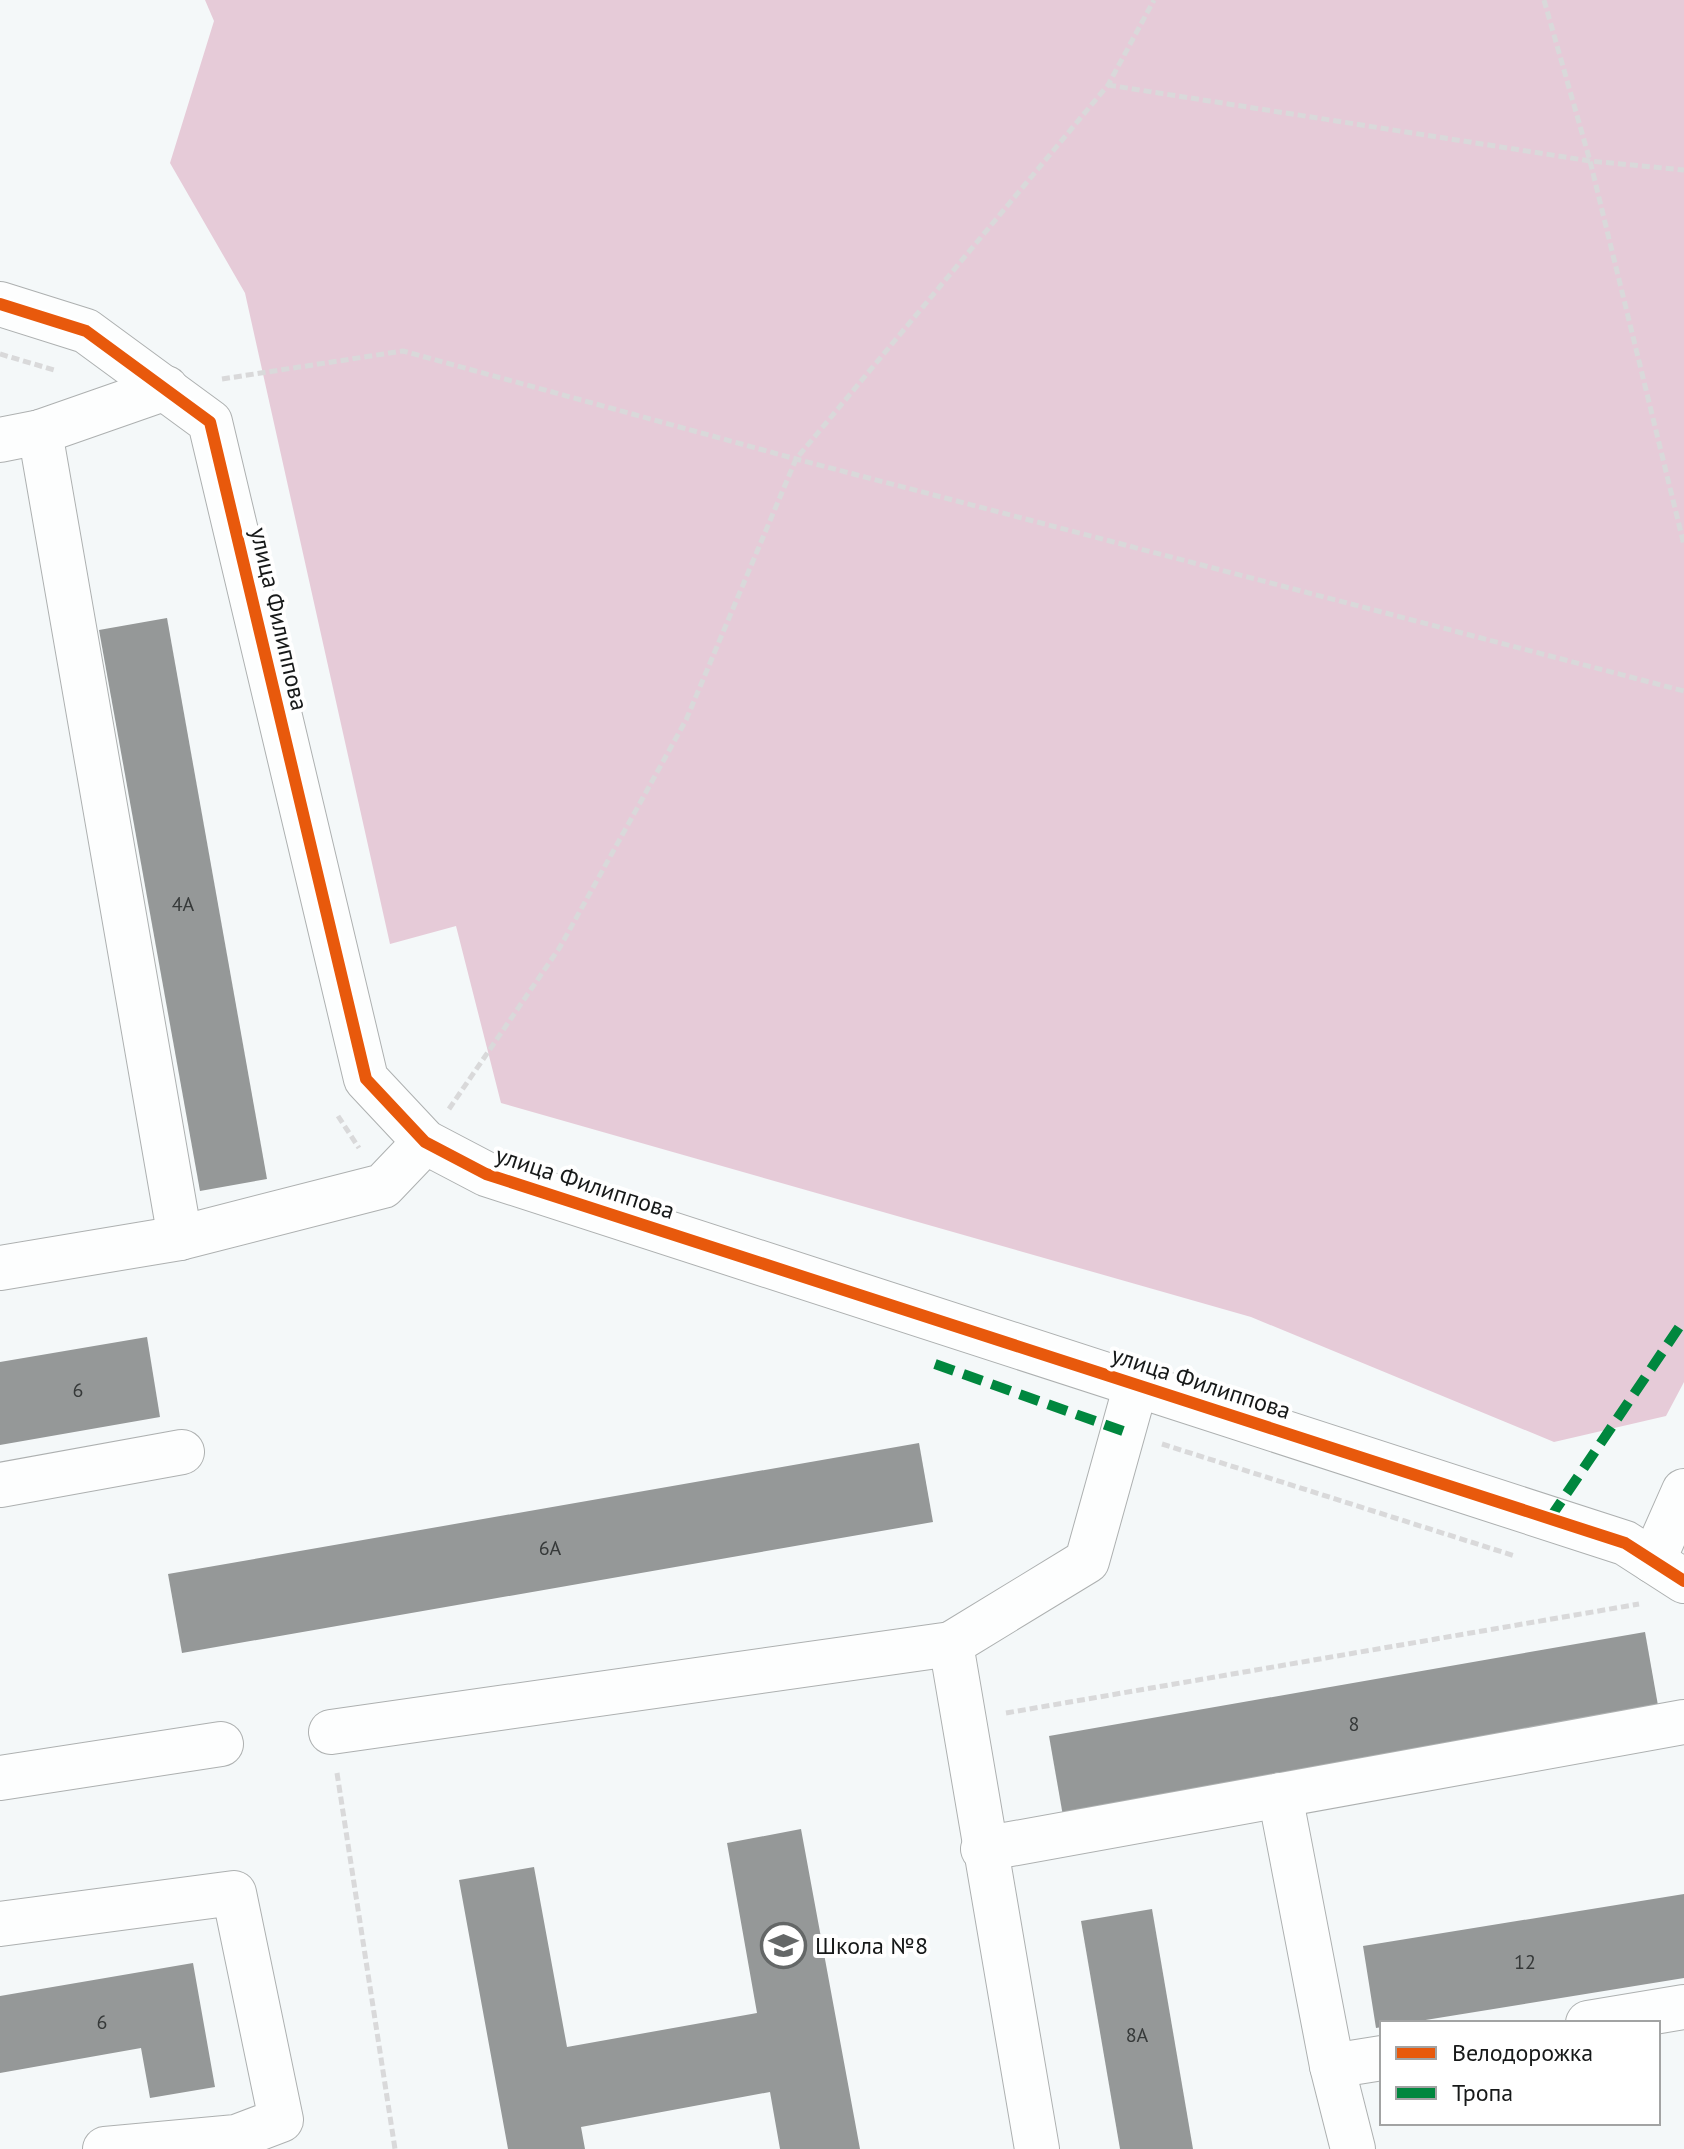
<svg xmlns="http://www.w3.org/2000/svg" width="1684" height="2149" font-family="'PT Sans',sans-serif">
<style>
.forest{fill:#e6cbd8}
.building{fill:#959898}
.lines{fill:none;stroke-linecap:round;stroke-linejoin:round}
.minor-casing{stroke:#adb0b0;stroke-width:46}
.path{stroke:#d9d9da;stroke-width:5;stroke-dasharray:8 4;stroke-linecap:butt}
.minor{stroke:#fdfefe;stroke-width:44}
.quiet{stroke:#00873e;stroke-width:10;stroke-dasharray:20 10;stroke-linecap:butt}
.cycleway-casing{stroke:#fff;stroke-width:17}
.cycleway{stroke:#e8590c;stroke-width:12}
.labels{text-anchor:middle;stroke-width:8;stroke-linejoin:round;paint-order:stroke}
.number-label{font-size:20px;fill:#363939}
.street-label{font-size:24px;fill:#171919;stroke:#fff}
.poi-label{font-size:24px;fill:#171919;stroke:#fff;text-anchor:start}
</style>
<rect width="100%" height="100%" fill="#f4f8f9"/>
<polygon class="forest" points="205,0 1684,0 1684,1382 1666,1416 1554,1442 1251,1317 501,1103 456,926 390,944 245,293 170,163 214,21"/>
<g class="building">
<polygon points="167,618 267,1179 200,1191 99,630"/>
<polygon points="147,1337 160,1417 0,1445 0,1362"/>
<polygon points="919,1443 933,1522 182,1653 168,1574"/>
<polygon points="1645,1632 1659,1711 1063,1816 1049,1736"/>
<polygon points="801,1829 860,2149 780,2149 770,2092 581,2127 585,2149 508,2149 459,1880 534,1867 567,2047 757,2013 727,1843"/>
<polygon points="1684,1894 1684,1978 1407,2023 1382,2023 1382,2027 1376,2028 1363,1946"/>
<polygon points="1152,1909 1193,2149 1120,2149 1081,1921"/>
<polygon points="193,1963 215,2087 150,2098 141,2048 0,2073 0,1996"/>
</g>
<g class="lines">
<defs>
<g id="minor">
<polyline points="0,304 86,331 210,422 366,1079 425,1142 486,1174 1625,1543 1684,1581"/>
<polyline points="40,432 180,1238"/>
<polyline points="0,440 40,432 166,388"/>
<polyline points="0,1268 180,1238 383,1186 425,1142"/>
<polyline points="0,1485 182,1452"/>
<polyline points="1653,1561 1684,1491"/>
<polyline points="331,1732 951,1644"/>
<polyline points="0,1778 221,1744"/>
<polyline points="1280,1795 1332,2066 1382,2058"/>
<polyline points="983,1849 1684,1722"/>
<polyline points="0,1924 234,1893 281,2120 236,2137 105,2149"/>
<polyline points="1588,2023 1684,2007"/>
<polyline points="1332,2066 1353,2149"/>
<polyline points="1037,2149 951,1644 1087,1561 1136,1385"/>
</g>
</defs>
<use href="#minor" class="minor-casing"/>
<g class="path">
<polyline points="1544,0 1590,161 1684,545"/>
<polyline points="1108,85 1590,161 1684,170"/>
<polyline points="0,354 54,370"/>
<polyline points="222,379 403,351 796,459 1684,691"/>
<polyline points="449,1109 560,947 686,720 796,459 1108,85 1154,0"/>
<polyline points="338,1116 359,1148"/>
<polyline points="1162,1444 1515,1556"/>
<polyline points="1006,1713 1639,1604"/>
<polyline points="337,1773 395,2149"/>
</g>
<use href="#minor" class="minor"/>
<g class="quiet">
<polyline points="935,1364 1123,1431"/>
<polyline points="1550,1518 1684,1320"/>
</g>
<defs>
<polyline id="cycleway" points="0,304 86,331 210,422 366,1079 425,1142 486,1174 1625,1543 1684,1581"/>
</defs>
<use href="#cycleway" class="cycleway-casing"/>
<use href="#cycleway" class="cycleway"/>
</g>
<defs>
<symbol id="school-ring" viewBox="-11 -11 22 22"><circle r="9.5" fill="#fff" stroke="#646767" stroke-width="1.5"/><path d="M0-5L7-2L0 1L-7-2ZM-4 1L0 2.5L4 1V4Q0 6-4 4Z" fill="#646767"/></symbol>
</defs>
<g fill-rule="evenodd">
<use href="#school-ring" x="758" y="1920" width="51" height="51"/>
</g>
<g class="labels">
<g class="number-label">
<text x="183" y="911">4А</text>
<text x="78" y="1397">6</text>
<text x="550" y="1555">6А</text>
<text x="1354" y="1731">8</text>
<text x="1525" y="1969">12</text>
<text x="102" y="2029">6</text>
<text x="1137" y="2042">8А</text>
</g>
<g class="street-label">
<text transform="translate(279 619) rotate(77)" y="8">улица Филиппова</text>
<text transform="translate(585 1183) rotate(18)" y="8">улица Филиппова</text>
<text transform="translate(1201 1383) rotate(18)" y="8">улица Филиппова</text>
</g>
<g class="poi-label">
<text x="815" y="1954">Школа №8</text>
</g>
</g>
<rect x="1380" y="2021" width="280" height="104" fill="#ffffff" stroke="#a2a3a3" stroke-width="2"/>
<rect x="1396" y="2047" width="40" height="12" fill="#e8590c" stroke="#a2a3a3" stroke-width="2"/>
<text x="1452" y="2061" font-size="24" fill="#171919">Велодорожка</text>
<rect x="1396" y="2087" width="40" height="12" fill="#00873e" stroke="#a2a3a3" stroke-width="2"/>
<text x="1452" y="2101" font-size="24" fill="#171919">Тропа</text>
</svg>
